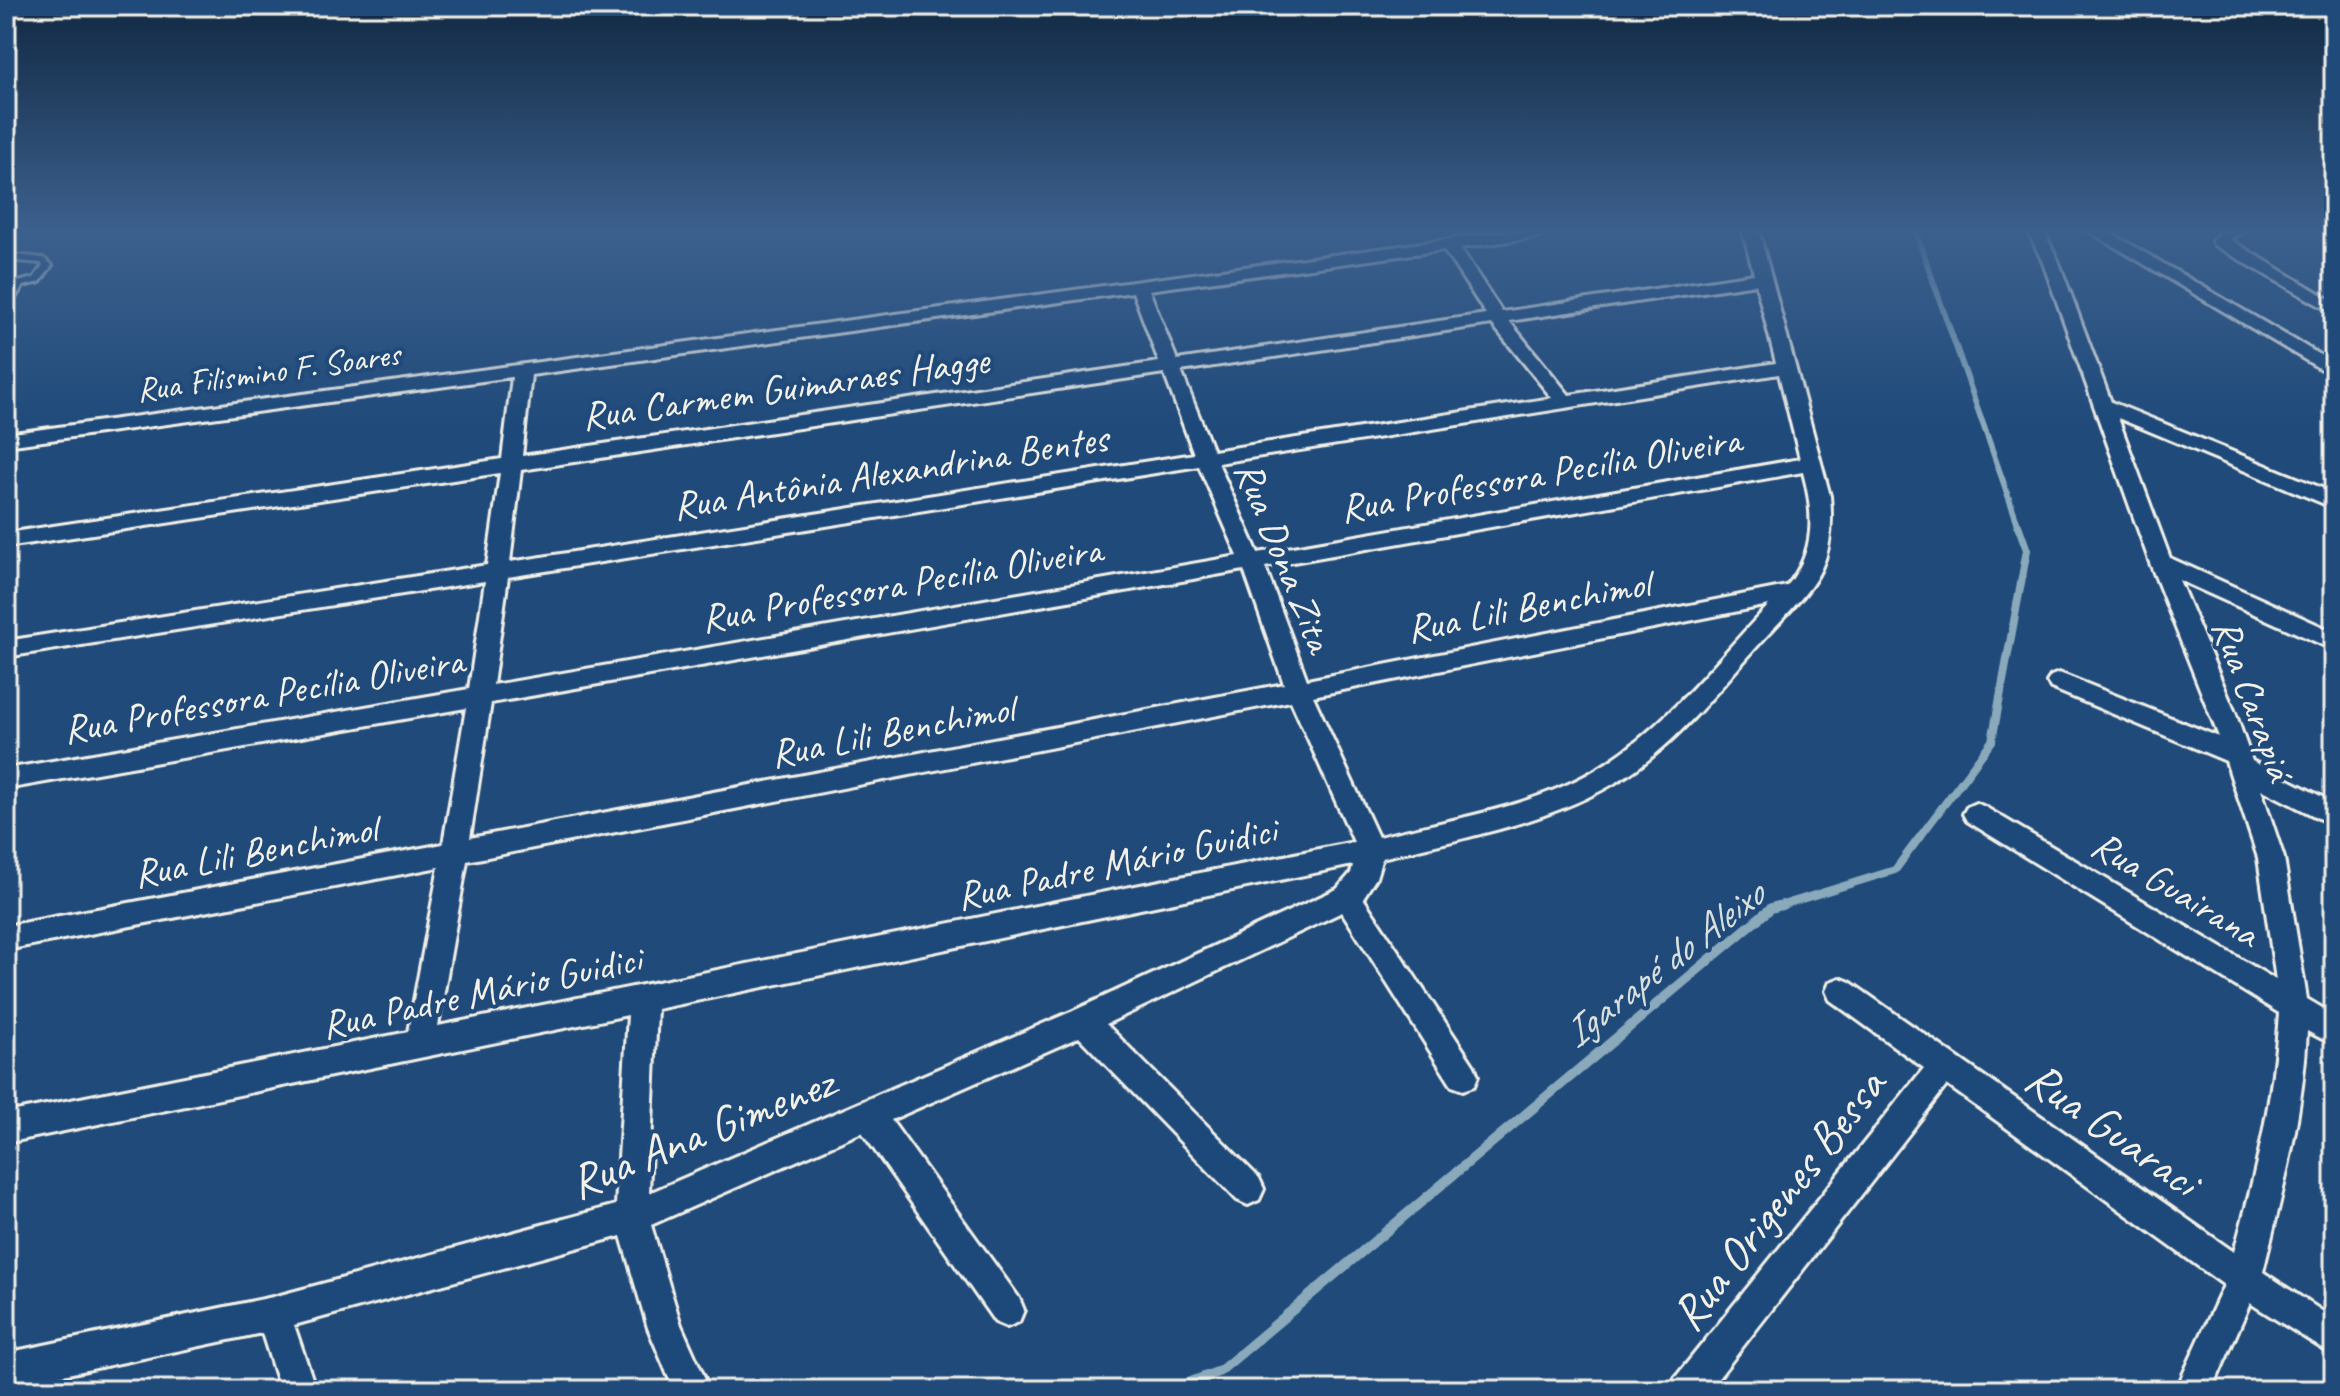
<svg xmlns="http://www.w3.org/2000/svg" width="2340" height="1396" font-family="Caveat,sans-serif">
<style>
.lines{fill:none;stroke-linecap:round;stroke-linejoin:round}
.stream-far2{stroke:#8aaabc;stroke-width:6}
.stream-far1{stroke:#8aaabc;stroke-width:8}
.stream{stroke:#8aaabc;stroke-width:10}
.service-casing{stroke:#f4f1e8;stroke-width:6}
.minor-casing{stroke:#f4f1e8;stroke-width:6}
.service{fill:#1f4a7a;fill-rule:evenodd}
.minor{fill:#1f4a7a;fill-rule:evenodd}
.labels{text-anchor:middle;stroke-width:8;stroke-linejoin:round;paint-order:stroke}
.far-street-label{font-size:34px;fill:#f4f1e8;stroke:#1f4a7a}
.street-label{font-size:40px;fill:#f4f1e8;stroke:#1f4a7a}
.water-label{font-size:42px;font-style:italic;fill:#d9dfdd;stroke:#1f4a7a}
.near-street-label{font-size:48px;fill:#f4f1e8;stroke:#1f4a7a}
</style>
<rect width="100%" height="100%" fill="#1f4a7a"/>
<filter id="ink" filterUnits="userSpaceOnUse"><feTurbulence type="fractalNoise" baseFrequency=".0125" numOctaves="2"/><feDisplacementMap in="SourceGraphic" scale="16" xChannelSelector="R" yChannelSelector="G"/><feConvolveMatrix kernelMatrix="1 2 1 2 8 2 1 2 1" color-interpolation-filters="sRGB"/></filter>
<g filter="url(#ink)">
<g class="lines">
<polyline class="stream-far2" points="1916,232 2019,527"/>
<polyline class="stream-far1" points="1776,907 1895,870 1992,741 2027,550 2018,525"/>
<polyline class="stream" points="1170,1390 1220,1371 1771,908 1782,905"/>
<defs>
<polygon id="service" points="6,254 43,258 52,265 40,282 23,286 9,307 6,308 6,299 13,289 6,291 6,285 34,278 43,265 41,263 6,260"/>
<g id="minor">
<path d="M1503,232H1546L1538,237L1460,248L1502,312L1754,274L1743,232H1759L1830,496C1837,573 1809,589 1761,642C1724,683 1691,726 1648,760C1573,820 1472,835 1382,858L1376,878L1363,898L1474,1066L1478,1076L1474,1086L1463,1090L1452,1086L1342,912L1106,1024L1259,1178L1264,1189L1259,1200L1248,1205L1237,1200L1079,1037L891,1120L1019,1298L1024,1310L1019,1322L1007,1327L995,1322L862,1132L651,1225L681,1325L710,1390H674L648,1328L621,1236L294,1325L316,1390H280L262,1333L6,1387V1353L273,1297L616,1205L628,1015L6,1143V1113L408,1032L439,867L6,950V926L443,844L466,708L6,789V769L469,689L485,581L6,657V641L487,565L500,473L6,547V533L502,459L512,377L6,446V434ZM1444,250L1486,314L1177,360L1149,290ZM1756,284L1776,363L1569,395L1509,321ZM1133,292L1159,362L522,456L531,375ZM1492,324L1552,398L1213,451L1181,371ZM1164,373L1194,454L510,562L521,470ZM1779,374L1800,459L1258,553L1218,463ZM1199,466L1238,556L493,685L508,577ZM1803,472C1814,513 1816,552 1787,586L1307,680L1265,567ZM1244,570L1284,684L470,838L491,703ZM1769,605C1717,659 1671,721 1608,762C1541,807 1455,818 1378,837L1313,696ZM1291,701L1354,842L438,1026L467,861ZM1353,865L1351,873L1337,889L1073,1011L649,1193L657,1009Z"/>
<path d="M2028,232H2044L2058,260L2111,402L2334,493V508L2118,418L2170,558L2334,632V650L2179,580L2236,715L2252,761L2334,803V826L2261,789L2284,858L2307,999L2334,1015V1045L2307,1031C2303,1114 2283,1191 2263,1272L2334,1319V1356L2250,1303L2212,1390H2176L2224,1285L1947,1085L1709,1390H1669L1675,1378L1924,1068L1830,1000L1826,991L1830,982L1840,978L1850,982L2234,1252C2257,1168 2273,1101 2279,1013L1967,821L1963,814L1967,807L1976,803L1985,807L2276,980L2258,858L2226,761L2051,688L2047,682L2051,676L2059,673L2067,676L2219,737L2150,563L2042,260Z"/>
<polygon points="2090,232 2109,232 2334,363 2334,377"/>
<polygon points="2220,232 2244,232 2229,239 2334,302 2334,314 2214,245 2212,241"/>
</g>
</defs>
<use href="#service" class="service-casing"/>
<use href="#minor" class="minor-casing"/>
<use href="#service" class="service"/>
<use href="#minor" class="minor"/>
</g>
</g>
<linearGradient id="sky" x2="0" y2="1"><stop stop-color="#112943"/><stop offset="0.54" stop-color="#3c608d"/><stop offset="1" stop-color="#3c608d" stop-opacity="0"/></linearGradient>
<rect width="2340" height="427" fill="url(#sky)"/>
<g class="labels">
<g class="far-street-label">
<text transform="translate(268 371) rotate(-8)" y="12">Rua Filismino F. Soares</text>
</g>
<g class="street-label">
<text transform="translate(785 387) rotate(-8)" y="14">Rua Carmem Guimaraes Hagge</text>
<text transform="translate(890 471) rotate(-9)" y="14">Rua Antônia Alexandrina Bentes</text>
<text transform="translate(1540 473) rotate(-10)" y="14">Rua Professora Pecília Oliveira</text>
<text transform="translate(1285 556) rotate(68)" y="14">Rua Dona Zita</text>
<text transform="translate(901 583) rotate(-10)" y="14">Rua Professora Pecília Oliveira</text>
<text transform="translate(1528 605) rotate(-11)" y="14">Rua Lili Benchimol</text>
<text transform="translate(263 694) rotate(-10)" y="14">Rua Professora Pecília Oliveira</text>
<text transform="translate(2254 699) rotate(70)" y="14">Rua Carapiá</text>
<text transform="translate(892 730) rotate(-11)" y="14">Rua Lili Benchimol</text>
<text transform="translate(255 850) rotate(-11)" y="14">Rua Lili Benchimol</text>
<text transform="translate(1116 862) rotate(-12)" y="14">Rua Padre Mário Guidici</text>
<text transform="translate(2176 888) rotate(31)" y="14">Rua Guairana</text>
<text transform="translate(481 991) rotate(-12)" y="14">Rua Padre Mário Guidici</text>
</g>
<g class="water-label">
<text transform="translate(1662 963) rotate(-38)" y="15">Igarapé do Aleixo</text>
</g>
<g class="near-street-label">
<text transform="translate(2113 1128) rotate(35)" y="17">Rua Guaraci</text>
<text transform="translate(701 1131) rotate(-22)" y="17">Rua Ana Gimenez</text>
<text transform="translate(1777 1199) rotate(-52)" y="17">Rua Origenes Bessa</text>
</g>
</g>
<rect width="2340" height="1396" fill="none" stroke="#1f4a7a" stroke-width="32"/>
<rect x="16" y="16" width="2308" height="1364" fill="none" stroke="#f4f1e8" stroke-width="3" filter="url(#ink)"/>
</svg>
